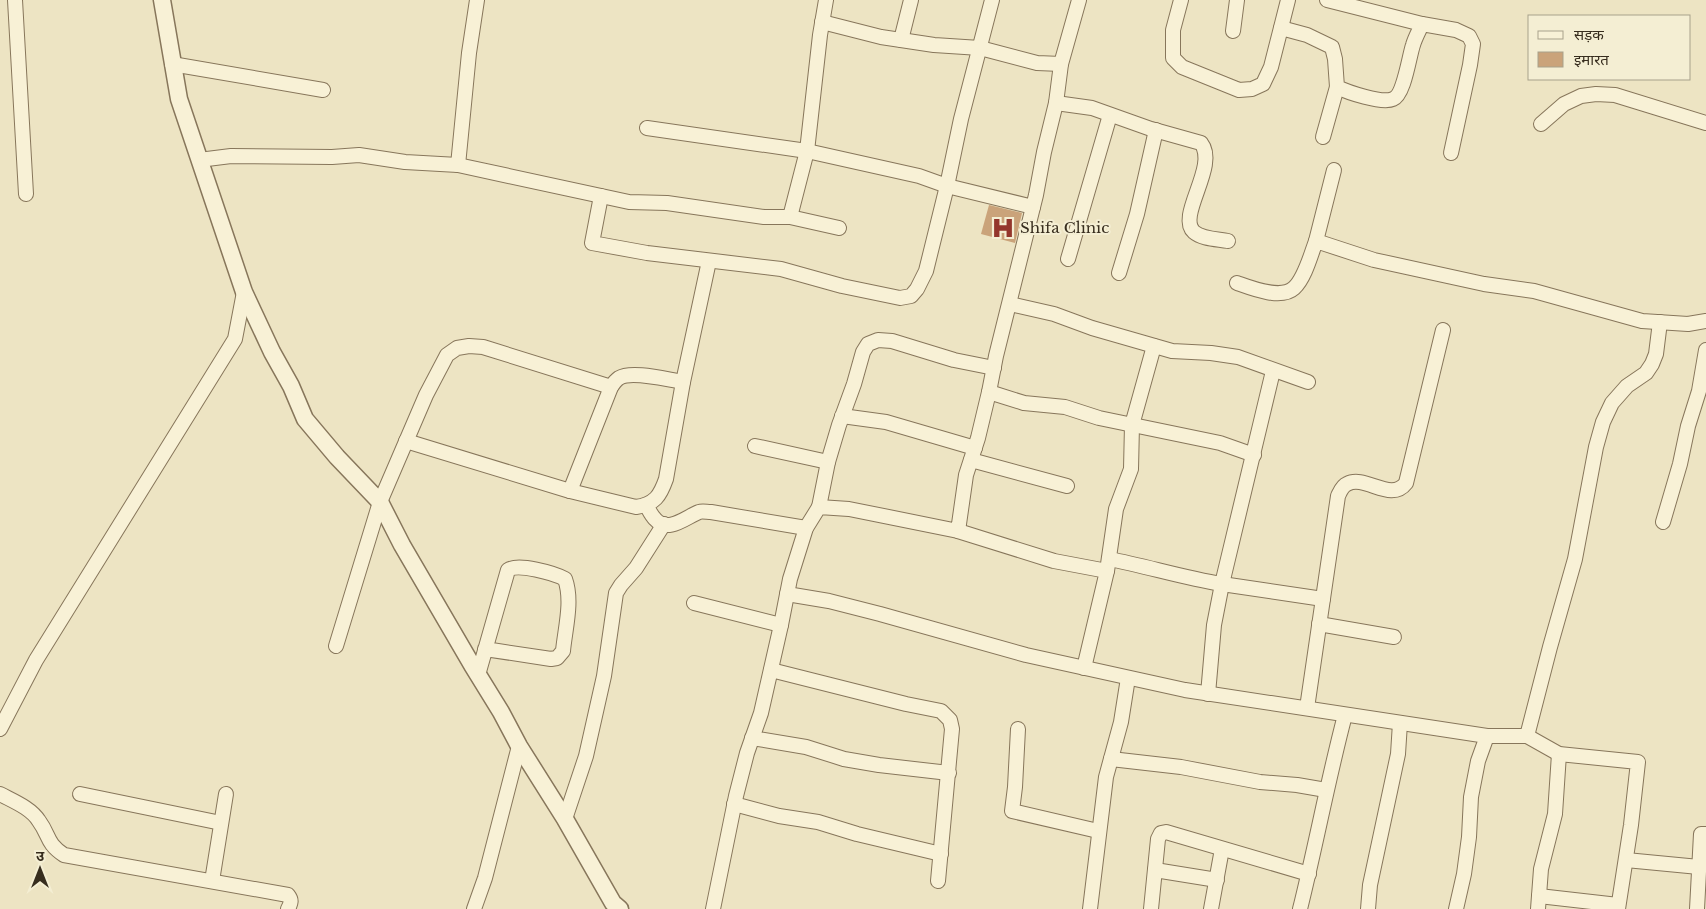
<svg xmlns="http://www.w3.org/2000/svg" width="1706" height="909" font-family="'Libre Baskerville','Noto Sans Devanagari',serif">
<style>
.building{fill:#caa37a}
.lines{fill:none;stroke-linecap:round;stroke-linejoin:round}
.minor-casing{stroke:#87765b;stroke-width:16}
.tertiary-casing{stroke:#87765b;stroke-width:19}
.minor{stroke:#f8f1d6;stroke-width:14}
.tertiary{stroke:#f8f1d6;stroke-width:16}
.labels{text-anchor:middle;stroke-width:4;stroke-linejoin:round;paint-order:stroke}
.poi-label{font-size:15px;fill:#372d1e;stroke:#f4eed3;text-anchor:start}
</style>
<rect width="100%" height="100%" fill="#ede4c3"/>
<polygon class="building" points="989,205 1022,213 1015,243 981,234"/>
<g class="lines">
<defs>
<g id="minor">
<polyline points="15,0 26,194"/>
<polyline points="1181,0 1173,30 1173,58 1182,67 1239,90 1252,89 1263,84 1271,67 1288,0"/>
<polyline points="1327,0 1422,24"/>
<polyline points="822,22 881,37 934,45 980,48 1037,63 1061,64"/>
<path d="M1281,28L1307,35L1332,47L1335,59L1337,87C1347,92 1382,104 1393,99C1404,95 1409,57 1413,45C1415,38 1419,31 1422,24L1456,30L1469,36L1473,44L1470,65L1451,153"/>
<polyline points="1233,31 1237,0"/>
<polyline points="901,40 911,0"/>
<polyline points="172,64 323,90"/>
<path d="M1056,103L1092,108L1151,129L1201,143C1219,166 1176,216 1194,232C1202,239 1217,239 1228,241"/>
<polyline points="1541,124 1564,104 1581,96 1596,94 1615,95 1706,123"/>
<polyline points="647,128 807,151 919,176 947,186 1033,207"/>
<polyline points="1323,137 1337,87"/>
<polyline points="199,160 231,156 332,157 359,155 405,162 458,165 629,202 667,203 764,217 790,217 807,151 820,35 826,0"/>
<polyline points="458,165 469,53 477,0"/>
<polyline points="601,196 592,243 647,253 781,269 842,286 900,298 911,296 917,289 926,271 947,186 961,119 992,0"/>
<polyline points="790,217 839,228"/>
<polyline points="1316,241 1334,170"/>
<polyline points="1068,259 1110,115"/>
<polyline points="1119,273 1137,214 1156,130"/>
<path d="M1237,283C1251,288 1281,300 1294,288C1305,278 1311,254 1316,241L1374,260L1484,284L1534,291L1642,321L1688,324L1706,321"/>
<polyline points="1010,304 1054,314 1092,328 1172,351 1211,353 1238,357 1308,382"/>
<polyline points="989,392 1024,403 1065,407 1099,418 1220,443 1254,455"/>
<polyline points="842,416 886,422 975,448"/>
<path d="M406,441L570,491L636,507C655,504 660,496 666,479L683,382L709,261"/>
<polyline points="755,446 828,462"/>
<polyline points="971,460 1067,486"/>
<path d="M570,491L611,387C613,384 616,380 619,378C632,370 668,380 683,382"/>
<path d="M646,505C649,510 651,515 655,519C668,534 686,517 699,512C702,511 707,512 711,512L806,528"/>
<polyline points="819,507 828,462 839,425 854,384 863,352 868,344 878,340 892,341 954,360 994,368"/>
<polyline points="1663,522 1680,464 1688,426 1699,391 1706,350"/>
<polyline points="958,531 1054,561 1107,571"/>
<path d="M1109,559C1146,566 1184,578 1222,584L1273,371"/>
<polyline points="787,594 829,601 880,614 1026,655 1185,690 1487,736 1527,736 1559,754 1638,762 1631,825 1618,909"/>
<polyline points="694,603 781,625"/>
<polyline points="1319,624 1394,637"/>
<polyline points="336,646 380,502 426,395 447,355 457,348 469,346 483,347 611,387"/>
<polyline points="1084,668 1107,571 1116,509 1131,469 1132,425 1154,346"/>
<polyline points="771,670 906,704 941,711 950,720 952,729 938,881"/>
<path d="M478,675L508,570C518,563 554,573 565,579C573,601 565,629 563,651L557,658L551,659L485,649"/>
<polyline points="1208,694 1214,625 1222,584 1323,599"/>
<path d="M1307,708L1338,496C1340,492 1342,486 1347,484C1365,474 1391,503 1406,483L1443,330"/>
<polyline points="0,729 36,660 235,339 244,292"/>
<polyline points="1018,729 1015,787 1012,811 1098,831"/>
<polyline points="1527,736 1550,647 1575,559 1596,447 1603,422 1612,403 1627,386 1646,373 1652,364 1656,354 1660,322"/>
<polyline points="752,738 806,747 844,759 879,765 949,773"/>
<polyline points="1111,759 1181,767 1260,782 1297,785 1326,790"/>
<path d="M0,794C13,801 31,808 39,821C50,836 46,843 64,855L288,895C292,900 291,903 288,909"/>
<polyline points="80,794 221,823"/>
<polyline points="734,804 779,816 818,822 857,834 941,854"/>
<polyline points="565,819 586,756 604,676 616,593 621,585 636,568 664,524"/>
<polyline points="1626,860 1699,867"/>
<polyline points="1155,870 1217,880"/>
<polyline points="212,881 226,794"/>
<polyline points="1539,896 1618,905"/>
<polyline points="474,909 485,878 519,746"/>
<polyline points="713,909 736,796 747,753 761,713 781,625 790,579 806,528 819,507 849,509 958,531 966,475 978,438 989,392 996,356 1036,195 1044,152 1056,103 1061,64 1079,0"/>
<polyline points="1090,909 1106,777 1121,722 1128,678"/>
<polyline points="1151,909 1158,839 1161,833 1166,832 1309,874"/>
<polyline points="1211,909 1222,849"/>
<path d="M1300,909C1316,845 1328,779 1345,715"/>
<polyline points="1368,909 1370,885 1398,754 1400,723"/>
<polyline points="1456,909 1464,874 1469,837 1471,797 1478,761 1487,736"/>
<polyline points="1538,909 1541,869 1555,814 1559,754"/>
<polyline points="1697,909 1701,834 1706,834"/>
</g>
<polyline id="tertiary" points="162,0 179,99 244,292 272,352 291,386 305,419 337,457 380,502 402,545 472,665 501,712 519,746 565,819 613,903 620,909"/>
</defs>
<use href="#minor" class="minor-casing"/>
<use href="#tertiary" class="tertiary-casing"/>
<use href="#minor" class="minor"/>
<use href="#tertiary" class="tertiary"/>
</g>
<defs>
<symbol id="hospital-bare" viewBox="-9 -9 18 18"><path d="M-5-5h3v3.5h4V-5h3V5h-3V1.5h-4V5h-3Z" fill="#94362c" stroke="#f4eed3" stroke-width="2.5" paint-order="stroke"/></symbol>
</defs>
<g fill-rule="evenodd">
<use href="#hospital-bare" x="987" y="212" width="32" height="32"/>
</g>
<g class="labels">
<g class="poi-label">
<text x="1020" y="233">Shifa Clinic</text>
</g>
</g>
<rect x="1528" y="15" width="162" height="65" fill="#f4eed3" stroke="#a8a18b"/>
<rect x="1538" y="31" width="25" height="8" fill="#f8f1d6" stroke="#a8a18b"/>
<text x="1574" y="40" font-size="15" fill="#372d1e">सड़क</text>
<rect x="1538" y="52" width="25" height="15" fill="#caa37a" stroke="#a8a18b"/>
<text x="1574" y="65" font-size="15" fill="#372d1e">इमारत</text>
<g transform="translate(40 869)" stroke="#f4eed3" stroke-width="4" paint-order="stroke">
<path d="M0-4L9 19L0 12L-9 19Z" fill="#372d1e"/>
<text y="-8" font-size="14" font-weight="bold" text-anchor="middle" fill="#372d1e">उ</text>
</g>
</svg>
